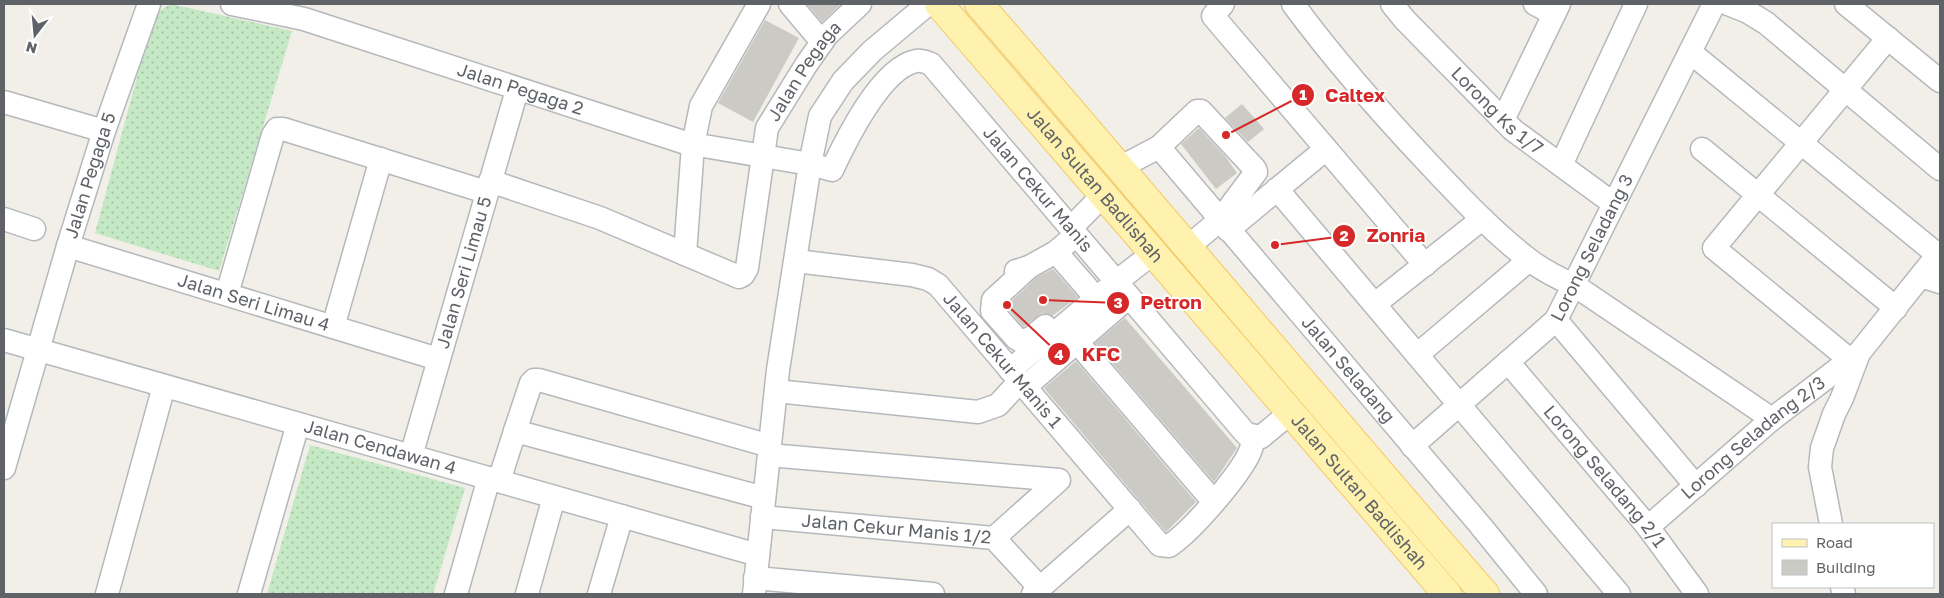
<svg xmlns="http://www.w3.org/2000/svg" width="1944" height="598" font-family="'Golos Text',sans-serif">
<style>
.grass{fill:url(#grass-dots)}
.building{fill:#cccac5}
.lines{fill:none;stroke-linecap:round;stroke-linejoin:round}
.minor-casing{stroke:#b5b8bc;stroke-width:25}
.major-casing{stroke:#f2c960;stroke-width:30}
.minor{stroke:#fff;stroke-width:22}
.major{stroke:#fff2af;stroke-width:28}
.labels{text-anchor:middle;stroke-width:4;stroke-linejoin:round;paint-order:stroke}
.street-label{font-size:18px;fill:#5f6368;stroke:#fff}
.leader{fill:none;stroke:#d62828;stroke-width:2}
.callout-dot{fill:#d62828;stroke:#fff;stroke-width:2}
.mark-label{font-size:15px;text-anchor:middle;font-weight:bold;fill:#fff}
.callout-label{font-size:19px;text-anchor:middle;font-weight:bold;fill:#d62828;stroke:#fff;stroke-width:4;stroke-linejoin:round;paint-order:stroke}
</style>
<defs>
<pattern id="grass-dots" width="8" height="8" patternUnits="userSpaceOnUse" patternTransform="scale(1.25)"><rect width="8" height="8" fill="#c5e8c5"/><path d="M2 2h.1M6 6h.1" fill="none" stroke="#a3c0a4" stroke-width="1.8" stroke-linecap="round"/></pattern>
</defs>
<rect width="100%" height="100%" fill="#f1efe8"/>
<g class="grass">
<polygon points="171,4 292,31 219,271 95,233 154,14"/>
<polygon points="310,445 465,488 433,594 267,594"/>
</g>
<g class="building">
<polygon points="807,4 841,4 822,22"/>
<polygon points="765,20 799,38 753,122 718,103"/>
<polygon points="1242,104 1264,129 1248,142 1225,118"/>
<polygon points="1199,128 1225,156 1237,173 1216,189 1181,144"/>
<polygon points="1053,269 1078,297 1052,316 1042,313 1023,327 1006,306 1037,277"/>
<polygon points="1125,318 1237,448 1214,482 1095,343"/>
<polygon points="1076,361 1196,502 1166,532 1044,388"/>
</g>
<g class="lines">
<defs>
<g id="minor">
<path id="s1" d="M232,4L304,19L686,143L810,164L832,170C846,140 881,68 916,61C921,60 926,62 931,64L1246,434L1261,437L1290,413"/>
<polyline points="790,4 822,42"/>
<polyline points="1223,4 1213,16 1425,265"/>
<path d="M1293,4C1335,61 1381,113 1430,165C1461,198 1492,231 1528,259C1542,270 1558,278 1574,285L1772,419"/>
<path id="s2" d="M1392,4L1405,20L1513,130L1614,204"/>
<polyline points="1535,4 1554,14"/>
<polyline points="1728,4 1748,12 1766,23 1940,169"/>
<polyline points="1846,4 1940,81"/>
<polyline points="1690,52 1938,255"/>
<polyline points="4,102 104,131"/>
<polyline points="1503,120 1559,4"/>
<path id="s3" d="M1159,147L1480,525L1536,594"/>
<polyline points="1702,149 1896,308"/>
<polyline points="1561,165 1636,4"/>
<polyline points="1121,167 1159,147 1197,111 1201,111 1255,169 1256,172 1220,220 1189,246"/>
<path id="s4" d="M490,181L600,218L739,277L743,275L747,268L767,128L806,65L827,35L860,4"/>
<polyline points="1277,189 1619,594"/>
<polyline points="4,219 34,229"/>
<polyline points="1071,228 1103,195"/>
<polyline points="1228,230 1326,149"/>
<path id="s5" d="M68,246L438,359"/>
<polyline points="1056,252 1096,298"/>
<polyline points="685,254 693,145 701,106 759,4"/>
<path id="s6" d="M796,261L912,275L928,279L938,285L1160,545L1169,546C1192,531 1235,480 1248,456C1251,450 1253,443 1254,437"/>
<polyline points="1029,267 993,300 992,311 1016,338 1021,341 1031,338 1045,326"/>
<polyline points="1016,271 1029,267 1056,252 1076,235"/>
<polyline points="1921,276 1940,282"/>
<polyline points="227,294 273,135 277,129 283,129 486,192"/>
<polyline points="1375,304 1482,219"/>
<polyline points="1556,320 1696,486"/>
<polyline points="333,327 381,159"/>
<path id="s7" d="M4,340L758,555"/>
<polyline points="1077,342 1213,501"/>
<polyline points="1417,355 1529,260"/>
<polyline points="1850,360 1714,248 1888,38"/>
<path id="s8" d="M1508,362L1648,527L1697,594"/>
<polyline points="1010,370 1116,282 1152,254"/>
<polyline points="1025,387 1129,297"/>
<polyline points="776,391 978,412 998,405 1020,381"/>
<polyline points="515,431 531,383 534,380 539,380 770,446"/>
<path id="s9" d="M1412,446L1556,320L1714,4"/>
<polyline points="769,455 1059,480 994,538"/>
<path id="s10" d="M411,456L517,90"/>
<path id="s11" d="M4,468L68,246L104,131L149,4"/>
<polyline points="499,481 515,431 764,498"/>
<path id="s12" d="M762,517L994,538L1040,588"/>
<polyline points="1831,524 1820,467 1822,448 1834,414 1842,398 1859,353 1940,252"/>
<path id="s13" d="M1648,527L1772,419L1859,353"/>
<polyline points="755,578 933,594"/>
<polyline points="1842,587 1844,594"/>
<polyline points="107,594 164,386"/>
<polyline points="249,594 298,424"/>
<polyline points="456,594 489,478"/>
<polyline points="527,594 554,497"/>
<polyline points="599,594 622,516"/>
<polyline points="754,594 778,370 810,164 820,116 843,81 872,51 928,4"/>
<polyline points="1033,594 1130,509"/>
</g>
<g id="major">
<path id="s14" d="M939,4L1447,594"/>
<path d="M979,4C1149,200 1315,399 1485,594"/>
</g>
</defs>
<use href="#minor" class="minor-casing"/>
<use href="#major" class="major-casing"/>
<use href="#minor" class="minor"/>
<use href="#major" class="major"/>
</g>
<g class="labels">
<g class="street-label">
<text dy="6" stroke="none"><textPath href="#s4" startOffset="489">Jalan Pegaga</textPath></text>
<text dy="6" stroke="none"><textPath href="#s1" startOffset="301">Jalan Pegaga 2</textPath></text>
<text dy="6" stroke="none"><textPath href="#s2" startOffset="150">Lorong Ks 1/7</textPath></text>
<text dy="6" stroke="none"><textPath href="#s11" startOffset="305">Jalan Pegaga 5</textPath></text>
<text dy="6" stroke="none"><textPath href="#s14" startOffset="239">Jalan Sultan Badlishah</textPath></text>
<text dy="6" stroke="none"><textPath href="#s1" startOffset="945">Jalan Cekur Manis</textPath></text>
<text dy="6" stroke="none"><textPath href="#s9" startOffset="272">Lorong Seladang 3</textPath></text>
<text dy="6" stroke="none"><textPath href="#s10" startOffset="191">Jalan Seri Limau 5</textPath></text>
<text dy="6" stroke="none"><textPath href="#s5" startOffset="194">Jalan Seri Limau 4</textPath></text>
<text dy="6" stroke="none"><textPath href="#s6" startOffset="244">Jalan Cekur Manis 1</textPath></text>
<text dy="6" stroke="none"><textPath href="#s3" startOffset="292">Jalan Seladang</textPath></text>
<text dy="6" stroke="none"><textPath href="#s13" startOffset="138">Lorong Seladang 2/3</textPath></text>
<text dy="6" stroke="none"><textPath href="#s7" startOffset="391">Jalan Cendawan 4</textPath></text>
<text dy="6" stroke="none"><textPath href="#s8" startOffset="150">Lorong Seladang 2/1</textPath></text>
<text dy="6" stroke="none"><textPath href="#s14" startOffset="644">Jalan Sultan Badlishah</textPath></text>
<text dy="6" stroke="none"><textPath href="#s12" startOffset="135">Jalan Cekur Manis 1/2</textPath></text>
</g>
</g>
<path class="leader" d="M1226 135L1303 95M1275 245L1344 236M1043 300L1118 303M1007 305L1059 354"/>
<g class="callout-dot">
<circle cx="1226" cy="135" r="5"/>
<circle cx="1275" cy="245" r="5"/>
<circle cx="1043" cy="300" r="5"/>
<circle cx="1007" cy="305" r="5"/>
<circle cx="1303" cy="95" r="12"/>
<circle cx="1344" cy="236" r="12"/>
<circle cx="1118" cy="303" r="12"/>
<circle cx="1059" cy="354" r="12"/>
</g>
<g class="mark-label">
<text x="1303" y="100">1</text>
<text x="1344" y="241">2</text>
<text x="1118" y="308">3</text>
<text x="1059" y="360">4</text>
</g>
<g class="callout-label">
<text x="1355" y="102">Caltex</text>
<text x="1396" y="242">Zonria</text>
<text x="1171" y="309">Petron</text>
<text x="1101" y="361">KFC</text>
</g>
<rect width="1944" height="598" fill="none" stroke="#5f6368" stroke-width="10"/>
<rect x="1772" y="523" width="162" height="65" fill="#ffffff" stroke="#bfc1c3"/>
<rect x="1782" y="539" width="25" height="8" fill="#fff2af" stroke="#bfc1c3"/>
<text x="1816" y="548" font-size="15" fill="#5f6368">Road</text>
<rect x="1782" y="560" width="25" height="15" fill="#cccac5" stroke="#bfc1c3"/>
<text x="1816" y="573" font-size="15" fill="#5f6368">Building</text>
<g transform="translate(35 35) rotate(196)" stroke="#ffffff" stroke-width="4" paint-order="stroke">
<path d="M0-4L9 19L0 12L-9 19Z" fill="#5f6368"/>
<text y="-8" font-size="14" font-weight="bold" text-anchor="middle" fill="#5f6368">N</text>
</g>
</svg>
